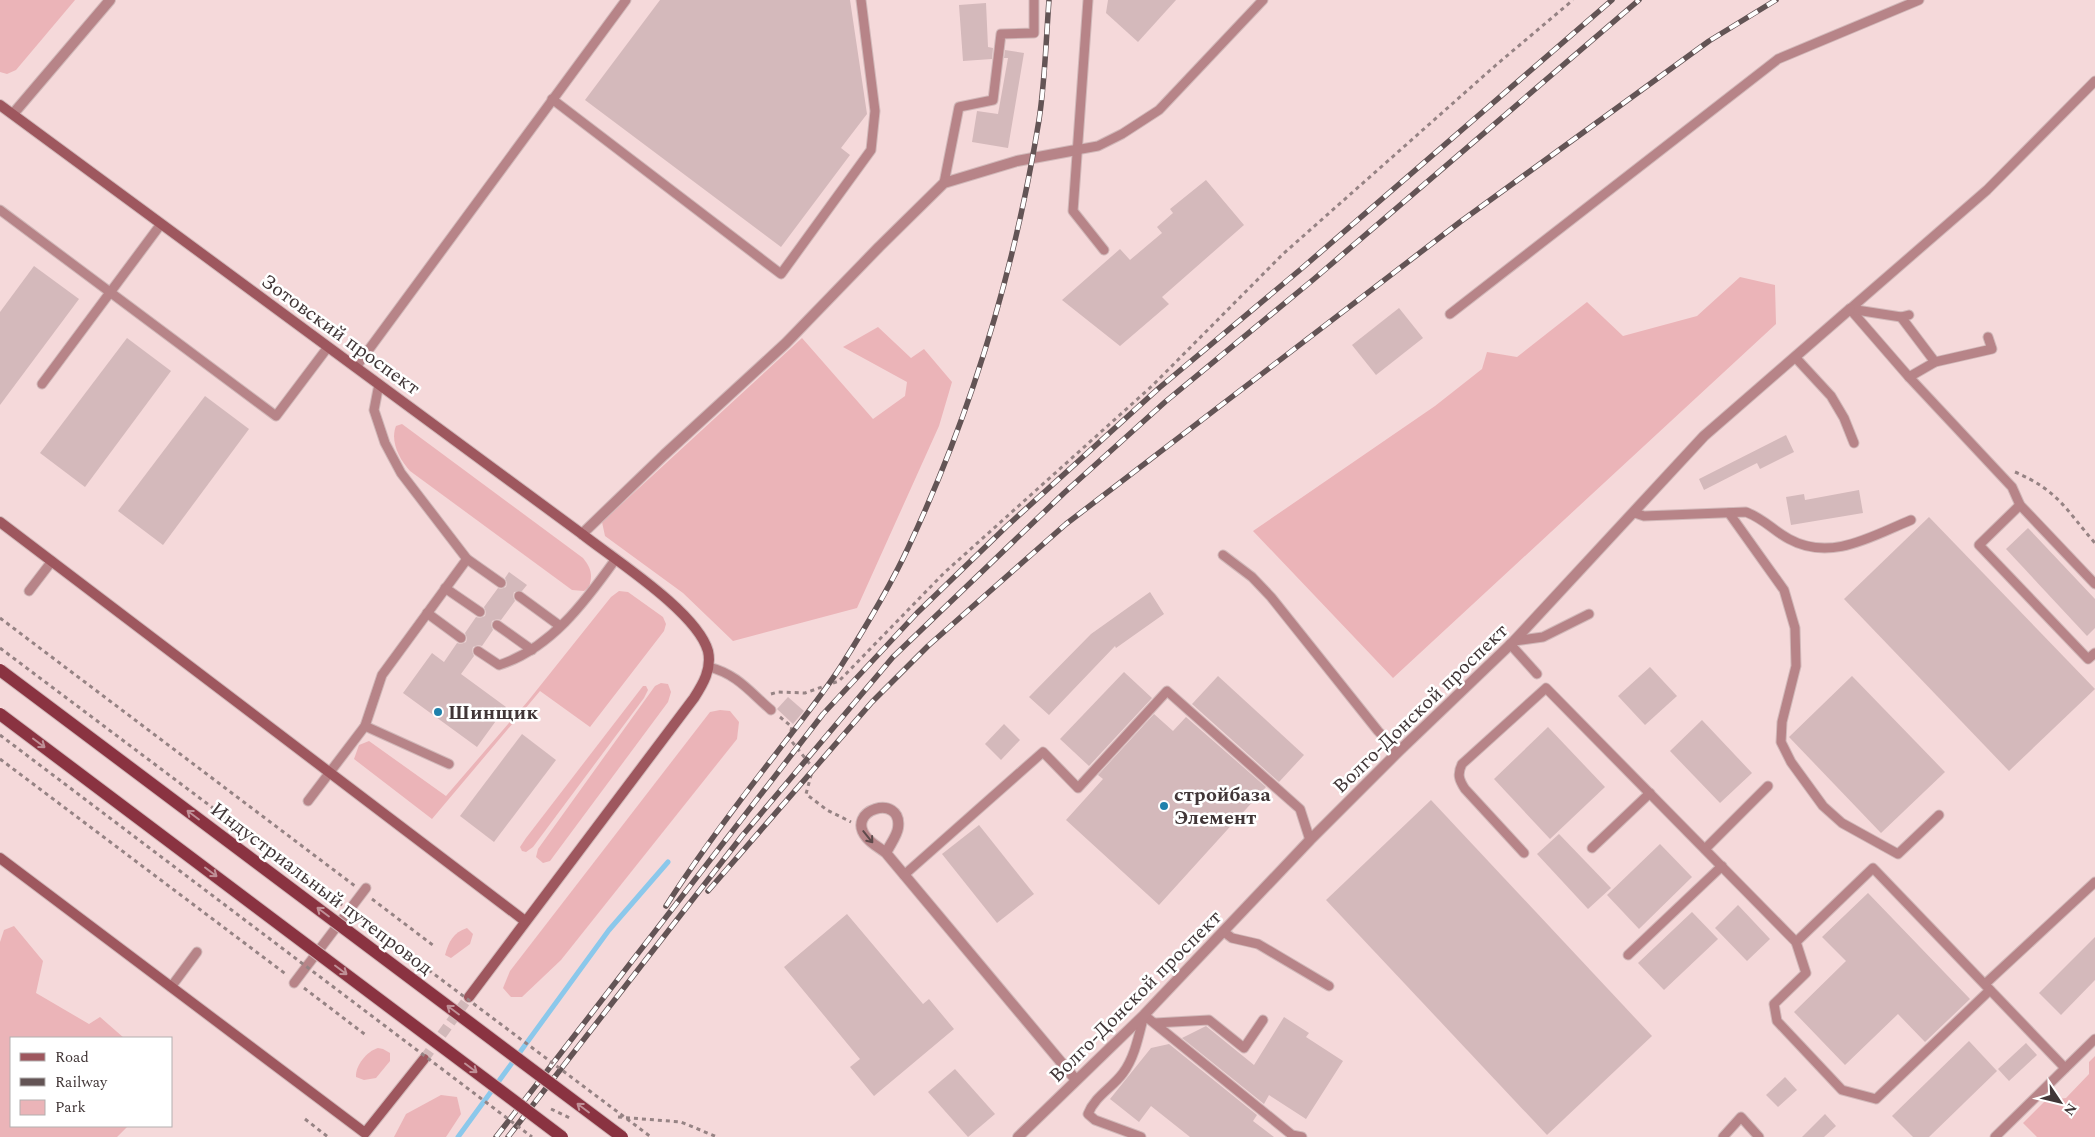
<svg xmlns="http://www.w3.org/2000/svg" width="2095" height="1137" font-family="Spectral,serif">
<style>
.green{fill:#ebb4b8}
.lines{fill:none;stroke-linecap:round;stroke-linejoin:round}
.stream{stroke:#8bc8eb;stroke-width:5}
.building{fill:#d4b9bb}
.secondary-tunnel{stroke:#d1b8b9;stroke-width:10;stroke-dasharray:10 5;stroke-linecap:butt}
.lane-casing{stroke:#d1b8b9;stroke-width:11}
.street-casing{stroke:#d1b8b9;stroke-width:12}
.secondary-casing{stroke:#d1b8b9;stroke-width:12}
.path{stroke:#968384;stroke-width:3;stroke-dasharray:4 4;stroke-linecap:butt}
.lane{stroke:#b78488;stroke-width:9}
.street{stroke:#b78488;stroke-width:10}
.secondary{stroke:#9e575e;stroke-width:10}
.rail-casing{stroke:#635455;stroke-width:5.5}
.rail{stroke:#fff;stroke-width:4;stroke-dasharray:11;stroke-linecap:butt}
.primary-bridge-casing{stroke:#d1b8b9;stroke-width:14;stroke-linecap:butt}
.path-bridge{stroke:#968384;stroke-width:3;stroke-dasharray:4 4;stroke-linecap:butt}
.primary-bridge{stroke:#8a3341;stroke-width:12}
.oneway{stroke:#bf8f96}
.oneway2{stroke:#5e4a4b}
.poi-dot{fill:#1f81ac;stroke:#fff;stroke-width:2}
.labels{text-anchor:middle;stroke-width:5;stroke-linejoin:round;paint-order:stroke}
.street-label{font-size:20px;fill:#413637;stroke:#fff}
.poi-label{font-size:20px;font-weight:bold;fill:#413637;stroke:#fff;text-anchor:start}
</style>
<rect width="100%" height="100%" fill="#f5d9da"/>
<g class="green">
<polygon points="0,0 75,0 16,70 7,74 0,72"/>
<polygon points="1740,277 1775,285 1776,324 1393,678 1253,531 1435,406 1482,369 1487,352 1517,357 1587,302 1623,336 1697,316"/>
<polygon points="878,327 911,358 924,349 952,382 939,426 857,608 733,641 683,593 605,536 602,522 802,338 873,419 905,396 907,382 843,347"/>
<path d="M402,424L583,558C591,568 593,575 589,587L584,591L572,590L410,471C399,459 390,441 396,426Z"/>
<polygon points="619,591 628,592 663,617 666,624 664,631 590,727 540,691 432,819 354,759 359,745 369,741 446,796 528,701 611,597"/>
<polygon points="661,683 668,684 671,692 668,702 550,861 543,863 536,857 538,849 655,686"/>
<polygon points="643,686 646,686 648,690 644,698 533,847 526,852 522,851 520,847 526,838"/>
<polygon points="720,710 730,711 739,722 737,739 561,960 522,997 511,997 503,988 510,971 710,712"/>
<polygon points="14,926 43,961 36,993 89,1024 100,1017 124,1038 11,1038 11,1126 128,1126 117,1137 0,1137 0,942 4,930"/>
<path d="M467,928L473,934L470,944L451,958L445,955C449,941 453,933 467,928Z"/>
<path d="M378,1048L383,1049L390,1053V1061L376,1078L364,1080L356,1077C355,1066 367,1051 378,1048Z"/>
<polygon points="2095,1056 2095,1137 2037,1137 2023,1123 2045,1101 2066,1098 2089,1074 2089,1062"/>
<polygon points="441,1095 457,1097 461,1114 446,1137 394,1137 406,1114"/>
</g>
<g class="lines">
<polyline class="stream" points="458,1137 609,930 668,862"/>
</g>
<g class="building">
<polygon points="660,0 850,0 867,114 841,148 850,155 781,247 585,100"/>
<polygon points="1108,0 1176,0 1138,42 1106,13"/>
<polygon points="986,3 988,47 993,48 992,59 963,61 959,5"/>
<polygon points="1005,50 1024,53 1008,148 972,142 977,111 998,114 1008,58 1004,58"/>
<polygon points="1206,180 1244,225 1162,297 1169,304 1120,346 1062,300 1120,249 1130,260 1162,233 1157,227 1173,213 1170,209"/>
<polygon points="34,266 79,299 0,405 0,312"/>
<polygon points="1399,308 1423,338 1376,375 1352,345"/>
<polygon points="127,338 171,371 85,487 40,453"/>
<polygon points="205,396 249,429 163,545 118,511"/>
<polygon points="1786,435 1794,452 1760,469 1757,463 1704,490 1699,479"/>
<polygon points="1859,490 1863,513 1791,525 1786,497 1804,494 1805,500"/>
<polygon points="1929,517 2095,689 2009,771 1844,599"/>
<polygon points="2028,528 2095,599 2095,628 2087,636 2006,549"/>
<polygon points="509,572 527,585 522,591 514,592 513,596 515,601 501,620 497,619 492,621 491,625 493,630 482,646 478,645 473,647 472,651 474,656 461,674 506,707 477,747 403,693 432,653 444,662 457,643 461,644 466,642 467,638 465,633 476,617 480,618 485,616 486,612 484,607 498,588 501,589 506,587 507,583 505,578"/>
<polygon points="1150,592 1164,614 1116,648 1115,646 1049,715 1029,697 1091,634"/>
<polygon points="1650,667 1677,696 1645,725 1618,696"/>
<polygon points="1124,672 1152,698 1089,766 1060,739"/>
<polygon points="1218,676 1304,755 1279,782 1192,704"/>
<polygon points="1852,676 1945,772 1881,833 1789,737"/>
<polygon points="788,697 804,711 793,724 777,709"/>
<polygon points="1154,714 1173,731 1186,717 1266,787 1159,905 1066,820 1103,779 1098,775"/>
<polygon points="1702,720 1752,773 1720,803 1670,751"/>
<polygon points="1004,724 1020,740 1001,760 985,744"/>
<polygon points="1548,727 1605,787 1550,839 1494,779"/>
<polygon points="522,734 556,760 494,842 460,816"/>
<polygon points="1431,800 1652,1036 1547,1135 1326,900"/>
<polygon points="979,825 1034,894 997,923 942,854"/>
<polygon points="1559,834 1611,888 1588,909 1537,854"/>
<polygon points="1660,844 1692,877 1639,929 1607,895"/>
<polygon points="1868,893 1970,999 1925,1042 1898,1014 1845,1065 1794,1012 1846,961 1822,937"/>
<polygon points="1738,905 1770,939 1747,961 1715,928"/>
<polygon points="1692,912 1718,939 1664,990 1638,963"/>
<polygon points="847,914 923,1004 929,999 954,1029 874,1096 850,1067 860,1059 784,967"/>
<polygon points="2095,937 2095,980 2061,1015 2039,993"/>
<polygon points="1284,1017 1309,1033 1306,1037 1343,1061 1306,1119 1269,1095 1264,1104 1182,1038 1206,1026 1254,1065"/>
<polygon points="1969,1041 1997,1071 1929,1137 1913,1137 1892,1116"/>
<polygon points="2026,1043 2037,1055 2009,1081 1998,1069"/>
<polygon points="1169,1044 1257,1115 1253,1121 1274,1137 1190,1137 1151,1106 1139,1122 1110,1099 1151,1048"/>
<polygon points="955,1069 995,1114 968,1137 928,1092"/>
<polygon points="1785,1077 1797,1090 1778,1107 1766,1095"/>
<polygon points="1825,1114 1836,1126 1824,1137 1802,1137"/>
</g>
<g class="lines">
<polyline class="secondary-tunnel" points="424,1059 469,997"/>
<defs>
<g id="lane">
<polyline points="1088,0 1073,211 1104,250"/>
<polyline points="552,99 781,274 871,150 875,111 861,0"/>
<polyline points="1076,150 1098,146 1122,134 1159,110 1263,0"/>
<polyline points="944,183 959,107 993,100 1001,34 1034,33 1034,0"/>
<polyline points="0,210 276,416 328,347"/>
<polyline points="1850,309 1909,377 2012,487 2020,505 2095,584"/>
<polyline points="1850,309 1987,190 2095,81"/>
<polyline points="1850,309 1901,317 1909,315"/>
<polyline points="1450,314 1778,59 1919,0"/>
<polyline points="1901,317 1935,362"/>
<polyline points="1795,357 1831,396 1844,418 1854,443"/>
<polyline points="356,367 626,0"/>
<polyline points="1909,377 1935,362 1992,349 1988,337"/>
<polyline points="42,384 161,224"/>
<polyline points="379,384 374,410 385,443 401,473 467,559 501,583"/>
<polyline points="2020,505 1979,545 2088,659 2095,653"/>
<path d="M1635,513L1644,516L1746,512C1766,520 1772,530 1789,539C1831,562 1872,536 1911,520"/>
<polyline points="1729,513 1784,590 1795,628 1796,666 1782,722 1781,742 1791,762 1823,806 1842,823 1898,854 1939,815"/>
<polyline points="1223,555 1252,577 1271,597 1378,731 1398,752"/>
<polyline points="445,588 480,612"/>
<polyline points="29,591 52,561"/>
<polyline points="519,596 560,626"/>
<polyline points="427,613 461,638"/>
<polyline points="497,625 532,650"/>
<polyline points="1514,641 1543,637 1589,614"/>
<polyline points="1510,644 1537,674"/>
<path d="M478,651L499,665C550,649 585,602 615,560"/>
<path d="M709,667C737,674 750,692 771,710"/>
<polyline points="365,726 449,764"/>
<polyline points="308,801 365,726 382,675 467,559"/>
<polyline points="1592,848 1650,793"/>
<polyline points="1705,849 1768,786"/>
<path d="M1524,853L1465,789C1459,780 1457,774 1462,764L1546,688L1796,942L1873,868L2065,1068"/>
<polyline points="904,875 1043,752 1078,788 1167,691 1300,809 1310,840"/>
<polyline points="1224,932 1232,938 1258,944 1329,986"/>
<polyline points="1796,942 1806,973 1774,1004 1777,1021 1842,1090 1876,1099 1990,990"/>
<polyline points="1628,955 1722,866"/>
<polyline points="294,983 366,888"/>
<polyline points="1985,984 2095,882"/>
<polyline points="171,987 197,952"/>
<polyline points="1155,1023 1209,1020 1244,1048 1263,1020"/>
<path d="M1141,1137L1095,1120L1088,1114C1095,1096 1112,1088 1123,1073C1135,1057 1139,1034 1144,1015L1292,1135L1302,1137"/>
<polyline points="1723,1137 1741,1117 1759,1137"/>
<polyline points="1995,1137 2095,1039"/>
</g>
<g id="street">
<polyline points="13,114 110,0"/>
<polyline points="582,534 664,455 786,343 879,247 944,183 1017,161 1076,150"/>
<path d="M886,853C889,846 897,836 898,828C903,792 843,810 867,838C872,844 880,848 886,853L1076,1080"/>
<polyline points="1018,1137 1144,1015 1310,840 1398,752 1514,641 1704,436 1850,309"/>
</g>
<g id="secondary">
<path d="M0,105L582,534C615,560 697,612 708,651C712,669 703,684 694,698L469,997"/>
<polyline points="0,522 525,921"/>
<polyline points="0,858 365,1133 424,1059"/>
</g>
</defs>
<use href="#lane" class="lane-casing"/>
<use href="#street" class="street-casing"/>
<use href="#secondary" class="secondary-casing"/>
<g class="path">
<path d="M2015,472C2059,491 2066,510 2095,543"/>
<polyline points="0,618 355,886"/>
<polyline points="771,694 778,692 805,693 839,681 944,573 1152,386 1283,254 1496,65 1573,0"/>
<polyline points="780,717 792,727 789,738 813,768 806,794 827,810 851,822"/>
<polyline points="0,759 287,975"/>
<polyline points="372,899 434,946"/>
<polyline points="304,988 367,1036"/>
<polyline points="551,1109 572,1119"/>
<polyline points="618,1117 681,1122 717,1137"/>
<polyline points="305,1119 328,1137"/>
</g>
<use href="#lane" class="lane"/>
<use href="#street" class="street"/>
<use href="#secondary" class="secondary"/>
<defs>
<g id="rail">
<polyline points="708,891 872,702 928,646 1066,524 1460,222 1709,41 1776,0"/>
<path d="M666,906C699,854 737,804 775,755C797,726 821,697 841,666C865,628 889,589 908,548C972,412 1015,268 1039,120C1045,81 1046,40 1049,0"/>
<polyline points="496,1137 823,714 917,613 1007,526 1159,388 1301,269 1612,0"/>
<polyline points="508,1137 742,836 893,657 1064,493 1165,402 1314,279 1639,0"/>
</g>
</defs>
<use href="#rail" class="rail-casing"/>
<use href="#rail" class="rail"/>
<defs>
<g id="primary-bridge">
<polyline points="0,670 622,1137"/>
<polyline points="0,714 562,1137"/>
</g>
</defs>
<use href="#primary-bridge" class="primary-bridge-casing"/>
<g class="path-bridge">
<polyline points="0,648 651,1137"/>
<polyline points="0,735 532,1137"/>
</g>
<use href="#primary-bridge" class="primary-bridge"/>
</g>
<defs><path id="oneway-shaft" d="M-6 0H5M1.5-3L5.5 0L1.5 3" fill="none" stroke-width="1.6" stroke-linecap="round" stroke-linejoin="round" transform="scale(1.25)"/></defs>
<g class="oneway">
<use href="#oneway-shaft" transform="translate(39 743) rotate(37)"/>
<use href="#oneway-shaft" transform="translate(193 815) rotate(-143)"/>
<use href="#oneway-shaft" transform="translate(211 872) rotate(37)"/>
<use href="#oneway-shaft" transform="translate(323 912) rotate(-143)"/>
<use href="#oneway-shaft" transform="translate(341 970) rotate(37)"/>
<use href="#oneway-shaft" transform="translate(453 1010) rotate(-143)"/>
<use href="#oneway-shaft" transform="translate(471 1068) rotate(37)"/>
<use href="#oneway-shaft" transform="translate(583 1108) rotate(-143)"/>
</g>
<use class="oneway2" href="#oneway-shaft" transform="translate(868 837) rotate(51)"/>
<g class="poi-dot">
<circle cx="438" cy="712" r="5"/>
<circle cx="1164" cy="806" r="5"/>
</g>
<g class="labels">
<g class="street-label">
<text transform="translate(341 334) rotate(36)" y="7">Зотовский проспект</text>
<text transform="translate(1420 708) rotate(-44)" y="7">Волго-Донской проспект</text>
<text transform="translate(322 888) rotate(37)" y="7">Индустриальный путепровод</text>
<text transform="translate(1135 996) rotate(-45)" y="7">Волго-Донской проспект</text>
</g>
<g class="poi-label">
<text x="448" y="719">Шинщик</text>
<text x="1174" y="801">стройбаза<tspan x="1174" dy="23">Элемент</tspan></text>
</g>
</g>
<rect x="10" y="1037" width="162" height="90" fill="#ffffff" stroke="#b3afaf"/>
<rect x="20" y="1053" width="25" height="8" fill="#9e575e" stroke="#b3afaf"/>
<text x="55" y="1062" font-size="15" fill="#413637">Road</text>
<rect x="20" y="1078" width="25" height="8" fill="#635455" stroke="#b3afaf"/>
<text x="55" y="1087" font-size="15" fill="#413637">Railway</text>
<rect x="20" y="1100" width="25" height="15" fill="#ebb4b8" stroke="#b3afaf"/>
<text x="55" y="1112" font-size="15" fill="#413637">Park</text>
<g transform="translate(2060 1102) rotate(125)" stroke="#ffffff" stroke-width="4" paint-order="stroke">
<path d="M0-4L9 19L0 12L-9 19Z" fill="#413637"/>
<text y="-8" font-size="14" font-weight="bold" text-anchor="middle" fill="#413637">N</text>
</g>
</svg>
